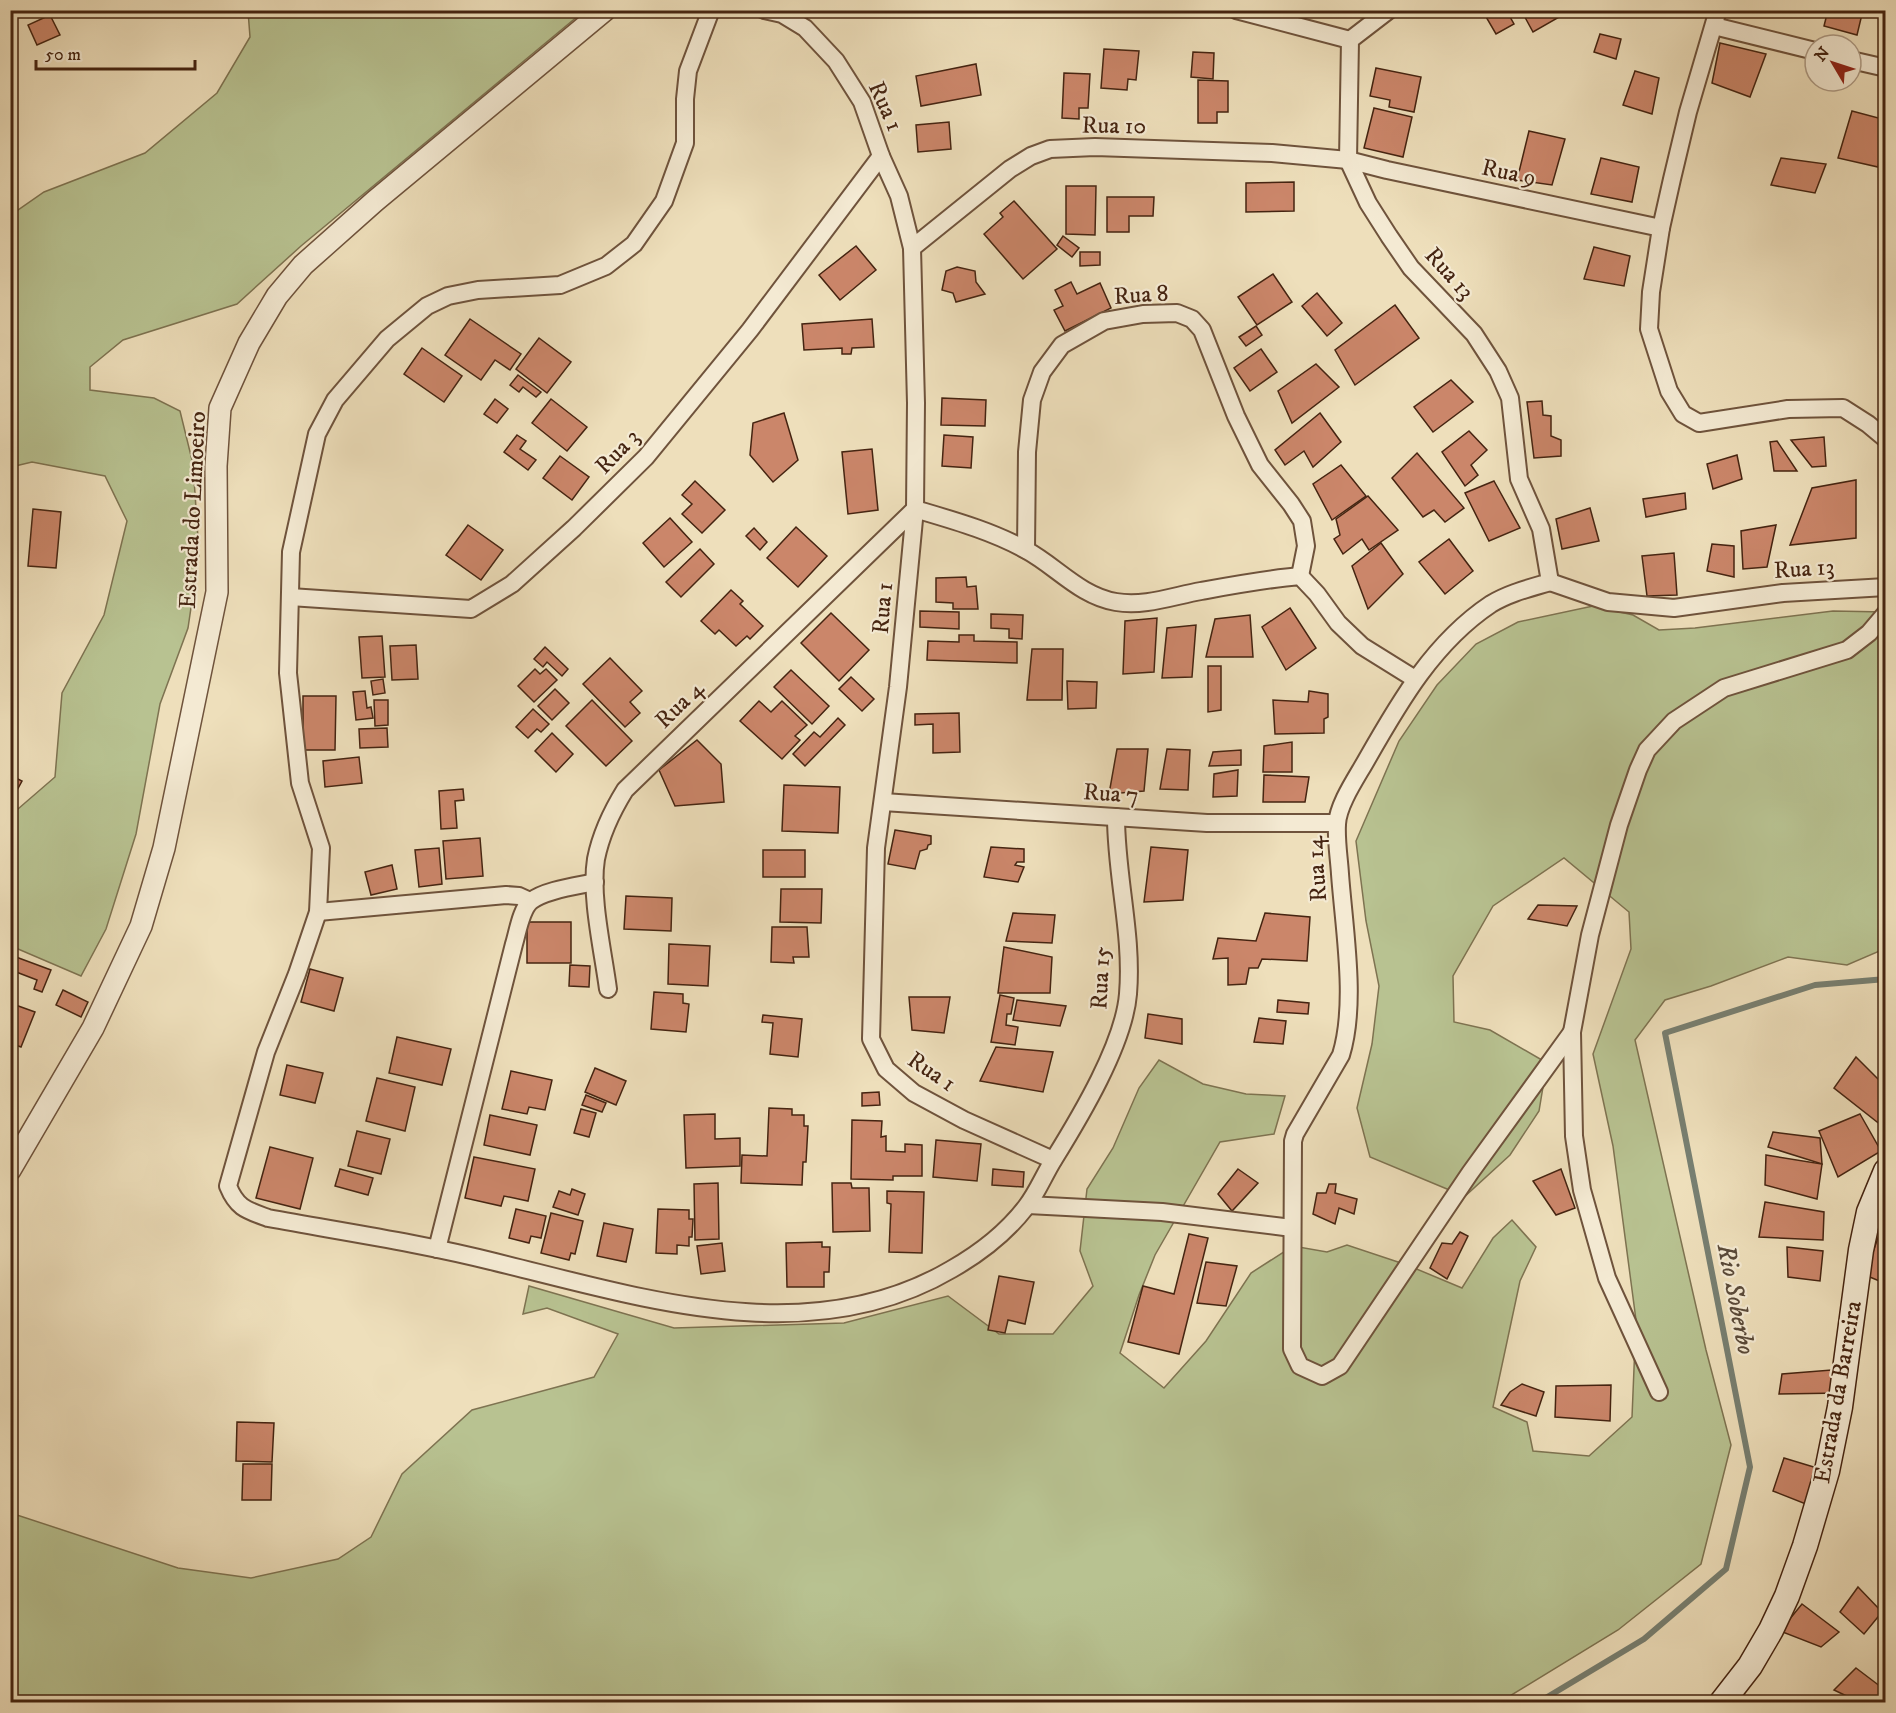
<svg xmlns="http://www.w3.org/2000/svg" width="1896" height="1713" font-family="'IM FELL DW Pica',serif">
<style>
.green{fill:#b8c291;stroke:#7e7351;stroke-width:1.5}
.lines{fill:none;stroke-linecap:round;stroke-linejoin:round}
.stream{stroke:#777f71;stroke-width:6}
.building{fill:#cb866a;stroke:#452411;stroke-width:1.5}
.minor-casing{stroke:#6f533c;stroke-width:20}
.tertiary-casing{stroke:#6f533c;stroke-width:24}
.secondary-casing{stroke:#452411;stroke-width:27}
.minor{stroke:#f4ead3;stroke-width:16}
.tertiary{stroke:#f4ead3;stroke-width:21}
.secondary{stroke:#f4ead3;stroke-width:24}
.labels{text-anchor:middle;stroke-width:4.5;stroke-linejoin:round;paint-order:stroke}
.street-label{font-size:24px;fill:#452411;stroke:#f4ead3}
.water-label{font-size:26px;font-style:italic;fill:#5a4a39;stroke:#f4ead3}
</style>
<rect width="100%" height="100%" fill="#eedfbb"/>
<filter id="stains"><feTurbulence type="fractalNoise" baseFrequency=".00333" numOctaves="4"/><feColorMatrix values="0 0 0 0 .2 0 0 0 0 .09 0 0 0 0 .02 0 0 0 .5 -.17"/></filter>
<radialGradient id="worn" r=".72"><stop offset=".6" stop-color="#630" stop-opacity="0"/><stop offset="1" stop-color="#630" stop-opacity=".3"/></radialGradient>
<g class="green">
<polygon points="248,11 584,11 301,246 237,304 123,340 90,367 90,390 154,398 180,411 193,464 199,553 188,628 160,704 136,834 106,929 81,976 11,946 11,815 55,777 62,693 104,615 127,521 105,476 32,462 11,467 11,215 44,192 145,153 217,93 250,37"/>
<polygon points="1593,606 1633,615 1659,630 1695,628 1833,611 1885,612 1885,945 1882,950 1847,965 1788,957 1711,986 1665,1000 1635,1040 1706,1350 1731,1445 1701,1564 1618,1630 1500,1702 11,1702 11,1513 178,1568 251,1578 338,1559 371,1537 402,1474 472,1410 594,1377 618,1334 547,1308 523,1314 529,1286 674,1328 844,1323 948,1296 999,1334 1053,1334 1093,1286 1080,1251 1087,1189 1113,1148 1139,1088 1159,1060 1203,1084 1246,1094 1285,1096 1274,1134 1220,1142 1155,1255 1139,1295 1120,1353 1164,1388 1206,1341 1251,1273 1293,1246 1327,1252 1347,1245 1407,1265 1462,1288 1493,1238 1512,1220 1536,1247 1520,1281 1493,1407 1527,1422 1533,1451 1589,1456 1632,1417 1636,1320 1613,1146 1593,1054 1631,949 1629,912 1564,858 1493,906 1453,976 1454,1022 1490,1030 1547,1063 1539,1111 1510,1155 1463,1198 1447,1189 1370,1157 1357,1108 1372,1044 1379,986 1366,921 1356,841 1399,741 1437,685 1476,644 1518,622"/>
</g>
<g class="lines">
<polyline class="stream" points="1539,1702 1644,1639 1726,1569 1750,1467 1665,1033 1815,985 1886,979"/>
</g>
<g class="building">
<polygon points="1482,10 1506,10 1514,24 1496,34"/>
<polygon points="1521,10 1558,10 1561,16 1533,32"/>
<polygon points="1828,10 1863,10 1857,35 1824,26"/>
<polygon points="50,15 60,35 37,45 28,25"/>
<polygon points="1600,34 1621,39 1616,59 1594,52"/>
<polygon points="1720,43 1766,54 1750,97 1712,83"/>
<polygon points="1104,49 1139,51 1136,80 1128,79 1127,90 1101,88"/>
<polygon points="1193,52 1214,53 1213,79 1191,77"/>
<polygon points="976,64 981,95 921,106 916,76"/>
<polygon points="1376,68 1421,77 1414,112 1389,107 1390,100 1370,96"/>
<polygon points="1635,71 1659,78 1652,114 1623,105"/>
<polygon points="1064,73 1090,74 1088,108 1079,108 1079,119 1062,118"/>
<polygon points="1198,80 1228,81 1228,112 1217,112 1217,123 1198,123"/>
<polygon points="1374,108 1412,117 1403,157 1364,148"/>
<polygon points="1852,111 1886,120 1886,131 1878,167 1838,158"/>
<polygon points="949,122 951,149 918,152 916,125"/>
<polygon points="1529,131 1565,139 1552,185 1517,180"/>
<polygon points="1601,158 1639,167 1632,202 1591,194"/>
<polygon points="1781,158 1826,164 1815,193 1771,185"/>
<polygon points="1294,182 1294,211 1246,212 1246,183"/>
<polygon points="1066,186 1096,186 1095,235 1066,234"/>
<polygon points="1107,197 1154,197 1153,216 1129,216 1129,232 1107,232"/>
<polygon points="1014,201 1057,249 1023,279 984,234 1003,217 1000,213"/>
<polygon points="1063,236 1079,248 1072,257 1057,245"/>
<polygon points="856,246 876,270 840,300 819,275"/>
<polygon points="1594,247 1630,256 1624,286 1584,279"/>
<polygon points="1080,252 1100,252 1100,265 1080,266"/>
<polygon points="957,267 975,271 976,282 985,294 956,302 953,293 942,290 946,271"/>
<polygon points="1273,274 1292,302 1257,325 1238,297"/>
<polygon points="1071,282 1077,294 1100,283 1111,308 1065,331 1054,310 1063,306 1055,290"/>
<polygon points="1317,293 1342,323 1327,336 1302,306"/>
<polygon points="1395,305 1419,338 1355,385 1335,350"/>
<polygon points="470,319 521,354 510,370 495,360 481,380 445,355"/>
<polygon points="872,319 874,347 852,348 851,354 842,354 842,348 804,350 802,324"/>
<polygon points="1256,326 1262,335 1246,346 1239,337"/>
<polygon points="539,338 571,362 547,393 516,369"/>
<polygon points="422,348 462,376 444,402 404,374"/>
<polygon points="1261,349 1277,372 1250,391 1234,368"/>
<polygon points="1316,364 1339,387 1292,423 1278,391"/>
<polygon points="518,375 541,392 536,397 523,387 519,392 510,385"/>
<polygon points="1451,380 1473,402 1433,432 1414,407"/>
<polygon points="942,398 986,400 985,426 941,425"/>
<polygon points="495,399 508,409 497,423 484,414"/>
<polygon points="551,399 587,427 567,451 532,423"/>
<polygon points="1542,401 1543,415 1551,416 1551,436 1561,440 1561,456 1534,458 1527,402"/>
<polygon points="784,413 798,460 773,482 750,455 753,423"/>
<polygon points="1320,413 1341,442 1313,467 1304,451 1285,465 1275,450"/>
<polygon points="1469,431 1487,450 1471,465 1478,475 1465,486 1442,452"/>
<polygon points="517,435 526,441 520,449 536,460 528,470 504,452"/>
<polygon points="944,435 973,437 971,468 942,466"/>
<polygon points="1824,437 1826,466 1812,467 1791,440"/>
<polygon points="1777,441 1797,471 1774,471 1770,442"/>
<polygon points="872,449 878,510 848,514 842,452"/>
<polygon points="1417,453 1464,508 1445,522 1434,510 1423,517 1392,478"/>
<polygon points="1737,455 1742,479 1713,489 1707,464"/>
<polygon points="560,456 589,477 572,500 543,478"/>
<polygon points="1341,465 1366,496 1332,520 1313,484"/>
<polygon points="1856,480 1856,538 1790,545 1812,488"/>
<polygon points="695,481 725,510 702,533 682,514 692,504 682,495"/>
<polygon points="1494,481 1520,528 1489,541 1465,493"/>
<polygon points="1685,493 1686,509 1646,517 1643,499"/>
<polygon points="1368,496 1398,530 1369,550 1362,539 1343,554 1334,539 1340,535 1336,519"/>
<polygon points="1590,508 1599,541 1562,549 1556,519"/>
<polygon points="33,509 61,512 56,568 28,566"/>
<polygon points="670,518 692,542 664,567 643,543"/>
<polygon points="468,525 503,550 481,580 446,555"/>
<polygon points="1776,525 1767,567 1743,569 1741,531"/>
<polygon points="796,527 827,556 798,587 767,558"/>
<polygon points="754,528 767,542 760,550 746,536"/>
<polygon points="1449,539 1473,571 1445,594 1419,562"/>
<polygon points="1381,543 1403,574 1368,609 1352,566"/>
<polygon points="1712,544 1734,546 1734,577 1707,571"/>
<polygon points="700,549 714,564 681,597 666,582"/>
<polygon points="1674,553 1677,595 1647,596 1642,556"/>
<polygon points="966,577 967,587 976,586 978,609 953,609 953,603 936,602 936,578"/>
<polygon points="731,590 743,601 740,604 763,626 750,639 747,636 736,646 719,630 715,634 701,621"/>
<polygon points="1290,608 1316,648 1286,670 1262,627"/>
<polygon points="920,611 959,612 959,629 920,627"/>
<polygon points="831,613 869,650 839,681 801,643"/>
<polygon points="991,614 1023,615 1022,639 1009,638 1009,629 991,628"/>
<polygon points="1250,615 1253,657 1206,657 1215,619"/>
<polygon points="1157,618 1154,672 1123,674 1125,621"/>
<polygon points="1196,625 1192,677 1162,678 1167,628"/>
<polygon points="959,635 974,635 974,641 1017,642 1017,663 927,660 928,641 959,642"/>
<polygon points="382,636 385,677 362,678 359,637"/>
<polygon points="416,645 418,679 392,680 390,646"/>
<polygon points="545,647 568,669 562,676 547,662 543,667 534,659"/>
<polygon points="1032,649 1063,649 1062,700 1027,700"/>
<polygon points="610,658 642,691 630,702 640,713 625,727 583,684"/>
<polygon points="1208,666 1221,666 1221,710 1208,712"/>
<polygon points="535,669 540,674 546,669 557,680 534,702 518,686"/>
<polygon points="791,670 829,706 812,724 774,687"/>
<polygon points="851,677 874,699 862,711 839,689"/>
<polygon points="383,679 385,693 373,695 371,681"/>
<polygon points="1067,681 1097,682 1096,708 1068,709"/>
<polygon points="555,689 569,703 552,720 538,706"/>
<polygon points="365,691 367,708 371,707 373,718 356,720 353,692"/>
<polygon points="1309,691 1328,694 1328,717 1324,719 1324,733 1275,734 1273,700 1308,702"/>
<polygon points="303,696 336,696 335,750 303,750"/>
<polygon points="374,700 388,700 388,725 375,726"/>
<polygon points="592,700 632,741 606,766 566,726"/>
<polygon points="759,701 771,712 782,701 807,725 795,736 800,740 782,759 740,721"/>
<polygon points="533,709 549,724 541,732 537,729 528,738 516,727"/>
<polygon points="959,713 960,752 933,753 933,724 915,725 915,714"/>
<polygon points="838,718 845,725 805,766 793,754 814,732 820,737"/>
<polygon points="387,728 388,747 360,748 359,729"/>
<polygon points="552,733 573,754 556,772 535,751"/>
<polygon points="697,740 721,764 724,802 675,806 659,770"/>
<polygon points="1292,742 1292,772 1263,772 1264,746"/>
<polygon points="1117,749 1148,749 1144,791 1109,794"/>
<polygon points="1167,749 1190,750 1188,790 1160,789"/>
<polygon points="1241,750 1241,765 1209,766 1213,752"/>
<polygon points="359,757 362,783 325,787 323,761"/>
<polygon points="1238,770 1237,796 1213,797 1214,774"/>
<polygon points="10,775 22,781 10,803"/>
<polygon points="1264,775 1309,777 1305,802 1263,802"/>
<polygon points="784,785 840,787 838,833 782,831"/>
<polygon points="463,789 464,800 455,801 457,828 441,829 439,791"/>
<polygon points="895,830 931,836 931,844 928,845 927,849 920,851 915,869 888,864"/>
<polygon points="480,838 483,876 446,879 443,841"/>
<polygon points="991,847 1024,849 1024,862 1017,862 1015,865 1024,867 1018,882 984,877"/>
<polygon points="1151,847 1188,850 1183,900 1144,902"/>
<polygon points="439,848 442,884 419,887 415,850"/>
<rect x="763" y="850" width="42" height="27"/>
<polygon points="392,865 397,889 371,895 365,872"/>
<polygon points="781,889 822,889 821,923 780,922"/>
<polygon points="626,896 672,898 671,931 624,929"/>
<polygon points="1538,905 1577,906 1567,926 1528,919"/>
<polygon points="1013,913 1055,915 1052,943 1006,941"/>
<polygon points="1265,913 1310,917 1307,961 1262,959 1258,968 1249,968 1246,984 1228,985 1228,958 1213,959 1218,938 1256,941"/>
<rect x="527" y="922" width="44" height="41"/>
<polygon points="772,927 807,927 809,957 793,957 794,963 771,962"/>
<polygon points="669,944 710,946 708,986 668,984"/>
<polygon points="1004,947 1052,957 1050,993 998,993"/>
<polygon points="16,957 51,970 42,992 34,989 37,980 11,970"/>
<polygon points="570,965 590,966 589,987 569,986"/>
<polygon points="310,969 343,978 334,1011 301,1002"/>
<polygon points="63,990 88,1002 81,1017 56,1005"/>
<polygon points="654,992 683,994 683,1003 689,1004 686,1032 651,1029"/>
<polygon points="1000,995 1014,998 1011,1014 1007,1014 1006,1025 1018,1027 1015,1045 991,1042"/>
<polygon points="909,997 950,997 944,1033 912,1030"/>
<polygon points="1017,1000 1066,1006 1060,1026 1013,1020"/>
<polygon points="1278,1000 1309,1003 1308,1014 1277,1012"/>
<polygon points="10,1003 35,1012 21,1047 10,1043"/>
<polygon points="1148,1014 1182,1019 1182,1044 1145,1038"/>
<polygon points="763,1015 802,1019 798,1057 770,1054 773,1023 762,1022"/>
<polygon points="1259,1018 1286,1021 1283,1044 1254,1042"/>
<polygon points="397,1037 451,1049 442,1085 389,1073"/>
<polygon points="996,1047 1053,1052 1043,1092 980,1081"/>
<polygon points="1856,1057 1886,1087 1886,1129 1834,1088"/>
<polygon points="287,1065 323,1073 315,1103 280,1095"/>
<polygon points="595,1068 626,1081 616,1105 585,1092"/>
<polygon points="511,1071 552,1080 545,1110 529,1107 527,1114 502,1109"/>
<polygon points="377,1078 415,1087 405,1131 366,1121"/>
<polygon points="879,1092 880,1105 862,1106 862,1093"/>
<polygon points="586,1095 606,1103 602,1112 582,1105"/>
<polygon points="769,1108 792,1109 792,1115 804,1115 804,1126 808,1126 806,1162 803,1162 802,1185 741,1183 742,1155 767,1156"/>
<polygon points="581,1109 596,1113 589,1137 574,1133"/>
<polygon points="715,1114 715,1139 740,1138 740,1166 686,1168 684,1115"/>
<polygon points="1860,1114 1881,1151 1838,1177 1819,1131"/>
<polygon points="490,1115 537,1125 530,1155 484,1145"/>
<polygon points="852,1120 882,1121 881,1137 886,1136 886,1151 905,1152 905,1144 922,1145 922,1176 893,1176 893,1180 851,1179"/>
<polygon points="357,1131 390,1139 381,1174 348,1166"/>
<polygon points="1773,1132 1820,1138 1822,1164 1768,1147"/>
<polygon points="936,1140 981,1144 977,1181 933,1177"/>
<polygon points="270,1147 313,1158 300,1209 256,1198"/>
<polygon points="1766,1155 1822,1164 1817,1199 1765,1185"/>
<polygon points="474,1157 535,1169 528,1201 504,1196 501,1206 465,1198"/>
<polygon points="340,1169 373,1178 368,1195 335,1186"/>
<polygon points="993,1169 1024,1172 1023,1187 992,1185"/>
<polygon points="1238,1169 1258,1183 1232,1211 1218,1194"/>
<polygon points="1561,1169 1575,1208 1556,1215 1533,1181"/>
<polygon points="718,1183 719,1239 695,1240 694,1184"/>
<polygon points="832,1183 851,1183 852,1188 869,1188 870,1231 833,1232"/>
<polygon points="1329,1184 1336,1184 1335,1193 1357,1199 1354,1214 1339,1208 1335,1224 1313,1214 1317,1193 1326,1193"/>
<polygon points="572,1189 585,1194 578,1215 553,1207 559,1191 570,1195"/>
<polygon points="887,1191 924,1192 922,1253 889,1252 891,1204 887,1203"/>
<polygon points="1765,1202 1824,1212 1823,1240 1759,1237"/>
<polygon points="516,1209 546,1216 541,1238 531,1236 529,1243 509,1238"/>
<polygon points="658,1209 689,1210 689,1219 693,1219 692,1237 689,1237 689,1246 677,1245 677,1254 656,1253"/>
<polygon points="551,1213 583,1221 575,1254 571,1253 569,1260 541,1253"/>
<polygon points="604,1223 633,1229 626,1262 597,1256"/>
<polygon points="1460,1232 1468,1236 1447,1279 1430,1268 1442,1243 1452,1244"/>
<polygon points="1880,1232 1886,1234 1884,1283 1865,1275"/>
<polygon points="1189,1234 1208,1238 1179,1354 1128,1342 1143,1286 1174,1294"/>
<polygon points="822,1242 822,1247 830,1247 829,1272 824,1272 824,1287 787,1287 786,1243"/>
<polygon points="722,1243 725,1271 701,1274 697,1246"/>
<polygon points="1787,1247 1823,1251 1820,1281 1788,1277"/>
<polygon points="1206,1262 1237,1266 1226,1306 1197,1303"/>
<polygon points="999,1276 1034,1282 1025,1324 1008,1320 1005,1333 988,1330"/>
<polygon points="1844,1369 1841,1393 1779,1394 1782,1374"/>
<polygon points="1522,1384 1544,1392 1536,1416 1501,1405 1510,1392"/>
<polygon points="1611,1385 1610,1421 1555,1417 1556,1386"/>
<polygon points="237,1422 274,1423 272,1462 236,1461"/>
<polygon points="1784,1458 1827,1471 1816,1508 1773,1491"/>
<polygon points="243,1464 272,1464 271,1500 242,1500"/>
<polygon points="1858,1587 1882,1612 1864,1634 1840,1612"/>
<polygon points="1802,1604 1839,1632 1821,1647 1780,1631"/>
<polygon points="1856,1668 1885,1690 1872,1702 1859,1702 1834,1690"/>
</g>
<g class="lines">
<defs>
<g id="minor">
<path d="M711,10L688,71L685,99V143L664,201L634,244L606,266L560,285L478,290L448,296L427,306L387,339L335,400L317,434L291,552L288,673L300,783L321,848L318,912L297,974L266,1052L228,1186C237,1208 246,1210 268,1218C344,1232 420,1243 495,1262C643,1298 810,1353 952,1269C980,1253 1006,1233 1026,1207C1037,1193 1044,1175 1054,1159C1080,1117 1124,1044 1128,994C1133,935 1116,876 1116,817"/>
<polyline points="764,10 782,14 805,28 836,61 862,102 881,156 899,196 912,248 916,403 915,509 898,687 876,848 871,1039 886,1069 914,1093 964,1120 1053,1160"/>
<polyline points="1236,10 1350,40"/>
<path d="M1389,10L1350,40L1348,160L1368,203L1389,236L1411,268L1474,334L1498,371L1510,398L1519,479L1541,529L1550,582C1530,588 1509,593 1491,604C1434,642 1400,701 1367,759C1357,777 1338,804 1337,824C1336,840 1339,858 1340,874C1344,929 1357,1003 1341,1055L1295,1134L1293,1141L1292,1349L1300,1366L1322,1376L1340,1366L1470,1173L1572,1032"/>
<polyline points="1718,10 1688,112 1672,179 1661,228 1651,292 1649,329 1669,391 1683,414 1699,423 1788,409 1843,408 1868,424 1886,439"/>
<polyline points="1714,26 1815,51"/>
<polyline points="1851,60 1886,68"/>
<polyline points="912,248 1010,169 1031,156 1050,149 1095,147 1272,153 1348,160 1387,170 1661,228"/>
<polyline points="1026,550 1027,452 1032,400 1042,372 1062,345 1104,321 1143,314 1177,313 1192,319 1202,330 1236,416 1260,465 1291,504 1302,521 1306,546 1300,576"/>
<polyline points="1550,582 1608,602 1674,608 1783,593 1886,587"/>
<polyline points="290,597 471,609 512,584 574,528 646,457 750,330 881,156"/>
<polyline points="883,802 1207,823 1337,823"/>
<polyline points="318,912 506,895 519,896 530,901"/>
<path d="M608,989C603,951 590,896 596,859C601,834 612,811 625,790L915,509C952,520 992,531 1026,550C1056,566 1080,596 1116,602C1144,607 1173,596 1201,591C1234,585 1266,579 1300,576L1317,594L1338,623L1362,646L1415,679"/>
<polyline points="1028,1205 1162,1212 1292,1228"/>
<path d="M437,1249L514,944C518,931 521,909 531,901C545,890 577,886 595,882"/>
<polyline points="1659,1392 1607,1278 1582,1190 1574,1136 1572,1032 1590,935 1619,825 1638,770 1647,750 1674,721 1724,688 1847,650 1869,633 1886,613"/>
</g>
<polyline id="tertiary" points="10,1170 93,1028 141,926 164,848 217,592 216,466 220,408 249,343 277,296 303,265 375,201 605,10"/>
<polyline id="secondary" points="1722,1702 1750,1666 1771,1630 1787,1596 1805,1546 1827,1471 1840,1407 1861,1250 1869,1212 1886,1171"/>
</defs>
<use href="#minor" class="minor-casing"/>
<use href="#tertiary" class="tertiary-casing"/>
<use href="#secondary" class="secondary-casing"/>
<use href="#minor" class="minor"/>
<use href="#tertiary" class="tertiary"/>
<use href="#secondary" class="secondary"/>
</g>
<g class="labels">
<g class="street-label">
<text transform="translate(886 106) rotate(66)" y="8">Rua 1</text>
<text transform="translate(1114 125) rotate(1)" y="8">Rua 10</text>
<text transform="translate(1509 172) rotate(12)" y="8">Rua 9</text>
<text transform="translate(1450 273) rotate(48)" y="8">Rua 13</text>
<text transform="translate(1141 294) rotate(-4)" y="8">Rua 8</text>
<text transform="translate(617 451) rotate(-46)" y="8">Rua 3</text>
<text transform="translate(192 510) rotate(-87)" y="8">Estrada do Limoeiro</text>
<text transform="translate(1804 568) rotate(-4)" y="8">Rua 13</text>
<text transform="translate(882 608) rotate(-85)" y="8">Rua 1</text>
<text transform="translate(679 704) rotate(-44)" y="8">Rua 4</text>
<text transform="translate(1111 793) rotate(4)" y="8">Rua 7</text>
<text transform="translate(1316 869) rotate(-94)" y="8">Rua 14</text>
<text transform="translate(1100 978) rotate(-87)" y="8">Rua 15</text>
<text transform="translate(932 1071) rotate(34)" y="8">Rua 1</text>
<text transform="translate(1837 1392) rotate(-80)" y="8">Estrada da Barreira</text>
</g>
<g class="water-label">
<text transform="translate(1737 1299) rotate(79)" y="9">Rio Soberbo</text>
</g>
</g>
<rect width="1896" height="1713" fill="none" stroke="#eedfbb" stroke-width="36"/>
<rect x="12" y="12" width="1872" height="1689" fill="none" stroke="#452411" stroke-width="3"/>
<rect x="18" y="18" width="1860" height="1677" fill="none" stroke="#452411" stroke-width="1.5"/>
<g transform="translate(1833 63) rotate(309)"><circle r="28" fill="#f4ead3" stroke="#ae9b85" stroke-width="1.5"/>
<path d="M0-4.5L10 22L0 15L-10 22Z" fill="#8f2418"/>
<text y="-9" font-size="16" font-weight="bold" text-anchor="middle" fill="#452411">N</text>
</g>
<path d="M36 60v9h159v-9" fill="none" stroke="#452411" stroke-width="3"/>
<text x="45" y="60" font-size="18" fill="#452411" stroke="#f4ead3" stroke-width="4.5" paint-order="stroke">50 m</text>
<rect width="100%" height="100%" filter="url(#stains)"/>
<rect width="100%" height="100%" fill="url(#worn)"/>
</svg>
